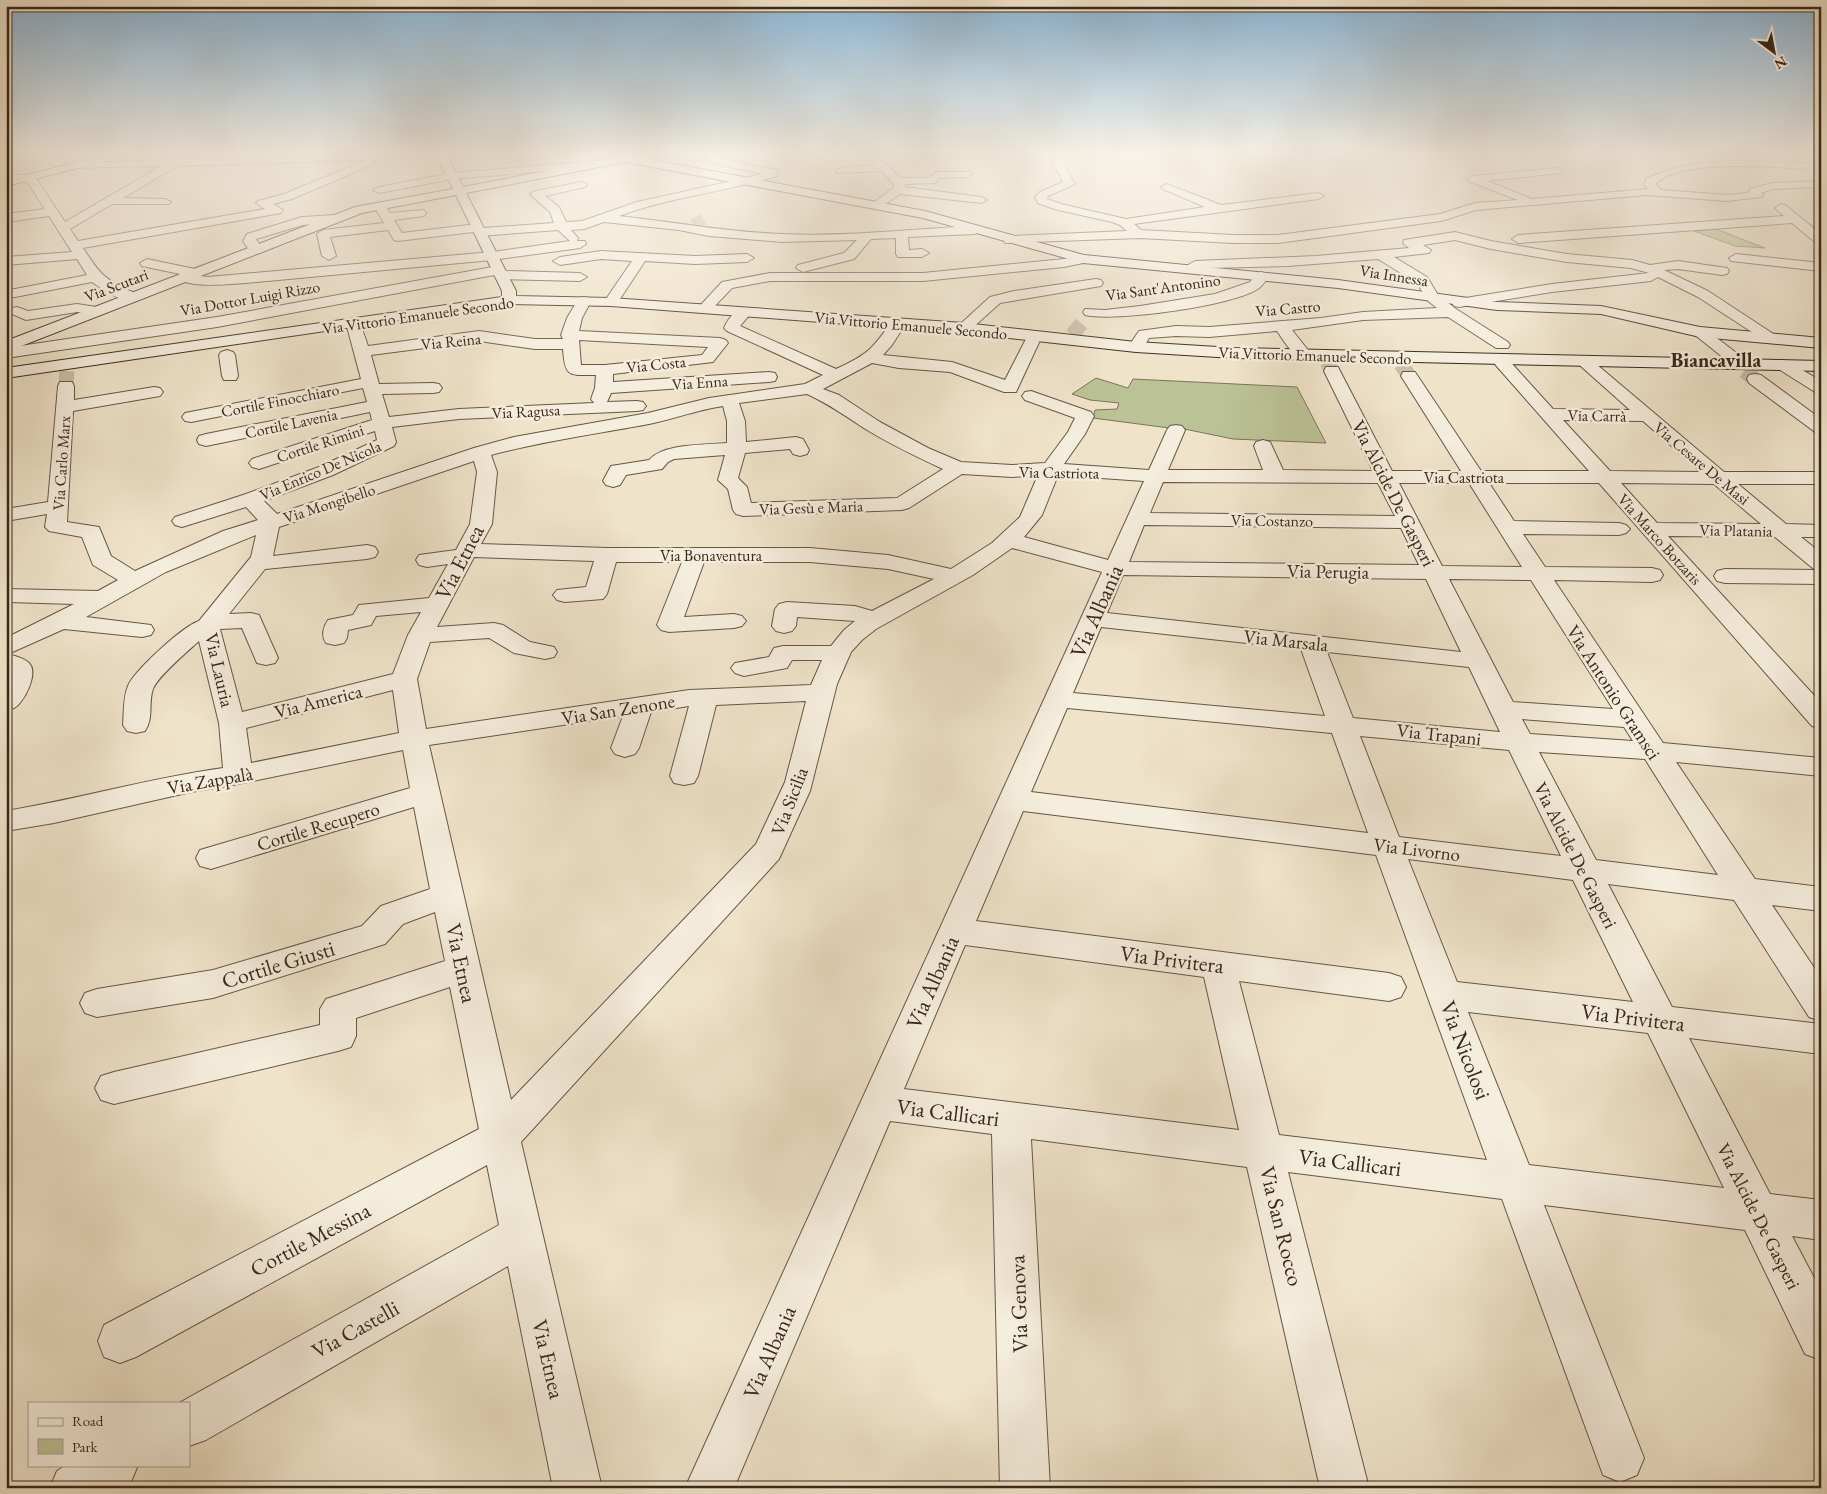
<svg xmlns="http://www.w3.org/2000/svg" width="1827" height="1494" font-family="'EB Garamond',serif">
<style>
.green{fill:#bbc396;stroke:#7a7658}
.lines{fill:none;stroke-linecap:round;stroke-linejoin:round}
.street-tunnel-far1{stroke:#cabea7;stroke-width:12;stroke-dasharray:12 5.5;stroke-linecap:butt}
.street-tunnel{stroke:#cabea7;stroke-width:15;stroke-dasharray:15 8;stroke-linecap:butt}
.street-casing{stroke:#665746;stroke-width:2}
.secondary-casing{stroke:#38281a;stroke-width:2}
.street{fill:#f5eddd;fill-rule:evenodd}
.secondary{fill:#f5eddd;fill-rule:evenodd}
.labels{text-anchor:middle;stroke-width:5;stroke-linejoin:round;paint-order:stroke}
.far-street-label{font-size:16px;fill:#38281a;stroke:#f5eddd}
.street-label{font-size:19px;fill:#38281a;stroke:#f5eddd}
.far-district-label{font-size:20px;font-weight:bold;fill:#38281a;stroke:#f5eddd}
.near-street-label{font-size:22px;fill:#38281a;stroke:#f5eddd}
</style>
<rect width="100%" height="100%" fill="#efe3ca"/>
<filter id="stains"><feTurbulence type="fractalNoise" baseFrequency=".004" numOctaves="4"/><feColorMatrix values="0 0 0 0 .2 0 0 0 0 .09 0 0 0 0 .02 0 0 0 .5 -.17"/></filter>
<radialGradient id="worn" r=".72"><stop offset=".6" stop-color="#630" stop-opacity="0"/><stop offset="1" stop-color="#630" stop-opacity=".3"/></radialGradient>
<g class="green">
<polygon points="1716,229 1765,248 1735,246 1694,231"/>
<polygon points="1096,378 1128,388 1133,379 1297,387 1326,443 1233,439 1170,426 1169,428 1093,418 1095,410 1117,409 1119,403 1090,400 1072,394"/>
</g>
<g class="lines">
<polyline class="street-tunnel-far1" points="693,225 704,219"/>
<g class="street-tunnel">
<polyline points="1072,335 1082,323"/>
<polyline points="1327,362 1332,371"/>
<polyline points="1401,364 1409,376"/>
<polyline points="1744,371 1755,379"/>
<polyline points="66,386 67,370"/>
</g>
<defs>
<g id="street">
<polygon points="10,154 27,154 26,156 6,161 6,155"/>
<path d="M350,154H446L441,157L372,159L375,162L374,164L292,199L273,204L283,210L281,213L83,248C101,276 106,281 137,294L139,297L137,300C123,304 103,290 92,282L15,297H6V289H15L87,275L77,259L6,265V257L72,252L49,216L6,222V214L45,209L27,182L6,179V173L35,177L65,222L161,166L71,168L70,166L75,163ZM367,160L284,194L258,201L256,203L265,209L78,241L70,229L112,204H169L171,202L165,199L123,198L177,166Z"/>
<polygon points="646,154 681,154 676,157 625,162 620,159 625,156"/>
<path d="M704,154H714L723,159L776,170L778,174L777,176C725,192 670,197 619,216C674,222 727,232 782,234C846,237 911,229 975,226L981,230L975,234L908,237L909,250L922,249L929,253L922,257H898L896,254V238L871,239L854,259L803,272L796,268L798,265L844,253L857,240L782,242L709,236L679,230L604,222L584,229L571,230L578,238L577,241H585L586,244L580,248L492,260L245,283C230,284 187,289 177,277L180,274L142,266L140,263L147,259L200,270L202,273L200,276L208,277L492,252L570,241L558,230L479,236L473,232L398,241L394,240L388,230L330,237L336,256L329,260L322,256L317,234L323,230L384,223L374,206L380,202L384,204L390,213L424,210L426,213L424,216L394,220L402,233L477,224L483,228L554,223L550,212L530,194L536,191L581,182L585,183L587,185L585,187L545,196L559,207L566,222L582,221L637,202L763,174L716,164L709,161Z"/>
<path d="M857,154C879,153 886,164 900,178H928L937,172H971L972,174L967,177L940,178L935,183L905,184V187L981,197L987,200L981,203L900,194L881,207H873L871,205L873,203L893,188L894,185L882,171L837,173L836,171L841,168L876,165Z"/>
<path d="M1048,154H1058L1075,184L1048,196L1047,199L1061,204L1126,219L1205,207L1163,189L1161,187L1167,184L1221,205L1318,193L1324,196L1318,199L1134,224L1141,230L1233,235H1278L1440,214L1475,203L1518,200L1468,181L1467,179L1472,176L1557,168L1562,171L1561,173L1487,181L1532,199L1648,189L1644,184L1647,178C1703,154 1761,161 1821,164V170C1786,168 1679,157 1656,184L1661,190L1727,195L1748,193L1750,189L1772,183L1821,181V187L1773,189L1761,193L1763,195L1761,197L1727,201L1647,195L1476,210L1441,221L1278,243H1233L1140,238L1005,243L1004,240L1010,236L1127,231L1120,225L1112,222L1054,209L1038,203L1035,197L1040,192L1063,182Z"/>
<polygon points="608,160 612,161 613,163 612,165 452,179 379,193 373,190 379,187 452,173"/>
<polygon points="1781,204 1785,205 1821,234 1821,244 1816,243 1792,223 1518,243 1512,239 1518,235 1784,216 1775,208"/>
<polygon points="335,215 341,219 339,222 303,225 256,239 263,250 261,253 251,253 243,241 247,234 302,217"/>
<path d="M1455,232L1491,241L1567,254L1632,260L1650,265L1678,261L1727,268L1729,271L1727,274L1722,275L1678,269L1664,270L1708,291L1778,337L1776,340H1764L1698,297L1658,277L1651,281L1552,292L1459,307L1454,306L1452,303L1454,300L1459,299L1552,284L1649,273L1631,268L1567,262L1491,249L1455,240L1423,245L1431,250L1429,253L1394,257L1427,277L1438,295L1456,309L1508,342L1510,345L1508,348H1496L1448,317L1363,320L1292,330L1312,355L1310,358C1295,362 1285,342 1277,331L1209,337L1176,336L1149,338L1142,350H1130L1128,347L1139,331L1176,326L1209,327L1321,318L1363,312L1437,308L1428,301L1417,283L1378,259L1288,266L1207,268L1198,269L1188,273L1181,269L1195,261L1316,256L1409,248L1403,243L1404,240Z"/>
<polygon points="601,251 695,256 747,254 754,258 747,262 695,264 645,261 616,305 606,305 604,302 632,261 601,259 560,265 553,261 560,257"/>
<polygon points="1736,254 1821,263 1821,271 1731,261 1729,258"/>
<polygon points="1083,255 1090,259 1088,262 1064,267 923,281 770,281 732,288 709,312 699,312 697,309 722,282 770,273 923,273 1064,259"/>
<polygon points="498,266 503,267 504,271 580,273 587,277 580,281 501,279 496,278 494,275 217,327 6,358 6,348 217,317"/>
<path d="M1262,272L1269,276C1266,280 1263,285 1259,288C1235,306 1114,322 1085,315L1083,312L1085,309L1105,310L1140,306L1215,294L1250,282L1257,273Z"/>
<polygon points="1096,279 1101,280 1103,283 1101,286 1000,303 969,331 959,331 956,328 990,297 1014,291"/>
<path d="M584,297L589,298L591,301L582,318L579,331L720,338L726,340L728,343L713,362L613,374V382L769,372L775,373L777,377L775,381L769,382L611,393L607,402L637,401L643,402L646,406L643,410L637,411L459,419L392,427L396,442L394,446L333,475L264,501L277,514L474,448L514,437L648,413L709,398L805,384L823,375L727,331L724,328C729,317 737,306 750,309L752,312L740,326L836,369C869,354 873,348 893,320H903L906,323L892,345L883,355L952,362L1005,380L1029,333H1039L1042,336L1016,392H1004L950,372L899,368L872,363L823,389L839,395L880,422L928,448L961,462L1012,465L1045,463L1068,432L1075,418L1025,400L1022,396L1025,392L1031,391L1091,412L1094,416L1085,434L1064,464L1149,470L1167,430L1170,426L1176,425L1182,426L1185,430L1168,470H1263L1254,446L1256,442L1263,440L1270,442L1283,470L1373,471L1324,371L1326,367H1338L1340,371L1392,471H1461L1401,376L1403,372H1415L1481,471H1589L1493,362L1491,359L1493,356H1505L1553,409L1630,410L1575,361L1577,358H1589L1724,472H1821V484H1738L1786,524L1821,525V537H1801L1821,553V584L1725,583L1717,581L1714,576L1717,571L1725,569L1815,570L1775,537L1668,536L1821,703V728L1812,726L1599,483H1489L1514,521L1619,523L1626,525L1630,529L1626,533L1619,535L1523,534L1545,567L1652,568L1660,570L1663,575L1660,580L1652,582L1554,580L1663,743L1821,758V776L1676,762L1755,879L1821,887V911L1772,905L1821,978V1021L1809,1017L1734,900L1608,884L1672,1007L1821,1024V1054L1689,1038L1770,1194L1821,1200V1240L1792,1236L1821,1291V1360L1805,1354L1745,1230L1544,1205L1644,1458L1637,1475L1620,1482L1603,1475L1502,1199L1288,1172L1369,1488H1320L1247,1167L1031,1139L1050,1488H1000L992,1134L890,1121L734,1488H685L1102,572L1012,548L973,575L876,629L862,640L851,652L837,684L810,791L779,859L521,1142L602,1488H553L508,1266L206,1440L189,1446V1403H179L499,1225L487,1165L136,1357L120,1363L104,1357L98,1341L104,1325L479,1129L450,987L356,1018V1036L351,1047L338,1051L114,1104L101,1100L95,1088L101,1076L114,1072L320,1025V1009L326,999L445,961L435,912L403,924L385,944L213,998L97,1017L85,1013L80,1003L85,993L97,989L213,970L362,926L381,906L430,889L414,807L211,869L200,866L196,858L200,850L410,788L403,750L238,784L191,792L54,823L6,831V811C79,799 150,778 223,768L219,723L199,641C188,651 157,677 153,689C148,703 154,718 145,731L136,733L127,731L123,725C124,713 123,697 128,686C134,671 183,626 199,621L251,557L256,535L166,572L86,617L151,625L154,630L151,635L142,637L64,629L8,654C15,656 24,658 29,663C39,673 24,703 14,708C12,709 9,709 6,710V638L74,604L8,602L6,601V589L98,591L118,580L93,565L82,537L49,531L45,527L47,514L6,521V509L48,502L58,386L60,382H72L74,386V400L154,387L160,388L163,392L160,396L73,411L67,522L99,527L111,556L135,571L223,531L258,520L246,507L182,527L175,525L172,521L175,517L243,495L319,467L377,440L375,431L259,469L252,467L249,463L252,459L372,420L370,412L206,446L199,444L197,440L199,436L206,434L367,402L363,388L191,422L185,421L182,417L185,413L361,379L346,323L349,320H359L368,346L479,331L535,339H563L561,335L567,318L579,298ZM579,340L708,347L702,355L605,365H581ZM479,341L535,349H563C565,378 569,375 596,375L595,388L591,399L594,403L459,409L389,417L382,394L433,393L439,392L442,388L439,384L433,383L379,384L371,355ZM807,394C829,404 847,417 867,430C892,445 917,457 943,469L897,498L751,503L747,487L738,478L745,453L790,449L793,454L800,456L807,454L809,450L803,439L796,437L746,442L745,421L739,403ZM723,406L727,421V443C705,445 664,443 649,460L611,466L603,481L606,485L613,487L620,485L626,475L662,469L668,462L674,459L725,455L718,480L728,489L733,510L736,514L743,516L902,510L909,508L962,474L1012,477L1038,475L1020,517L992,543L951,569L888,555L810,548H607L481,544L492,524L497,472L491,455C543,441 596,434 649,424C673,419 697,410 723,406ZM1563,420L1643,421L1701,472L1610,471ZM474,461L477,472L470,524L456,550L419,555L416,560L419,565L427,567L448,564L429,598L359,605L353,615L328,620C323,627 321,636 326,643L335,645L344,643L347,638L348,630L371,625L376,616L421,612L408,635L393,674L242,712L220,629L242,628L257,663L266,665L275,663L278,658L259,615L251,613L229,614L265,569L367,559L375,557L378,552L375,547L367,545L273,556L279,527ZM1058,475L1144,481L1108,560L1024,537L1042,515ZM1163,482L1378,483L1395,516L1150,513ZM1399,483H1469L1522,567L1442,566ZM1621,483L1714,484L1761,524L1657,523ZM1144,525L1401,528L1419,565L1129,562ZM474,557L594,561L586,587L557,590L553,595L557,600L565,602L603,599L607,594L616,562H682L657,625L661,630L669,632L734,628L742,626L746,621L742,616L734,614L684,617L704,562H810L888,569L934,579L872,611L855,606L787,602L779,604L775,609L772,626L776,631L784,633L792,631L796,626L797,617L855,621L844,630L831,646H783L774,648L769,657L735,663L731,668L735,673L744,676L787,668L792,660H822L811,685L689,690L426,729L417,679L430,642L489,638L514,653L545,659L554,657L557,652L554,647L530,642L503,625L494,623L437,627ZM1123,575L1426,579L1461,652L1107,613ZM1449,579L1531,580L1613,709L1513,702ZM1101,627L1301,649L1325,716L1073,693ZM1327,652L1469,667L1500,732L1353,718ZM393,690L399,733L251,763L246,728ZM806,701L785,782L756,844L511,1100L429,745L623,716L611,748L615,754L625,757L635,754L639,748L651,712L689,706L670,776L674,783L684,785L694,783L698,776L716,705ZM1067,708L1332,733L1368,833L1031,792ZM1522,719L1624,727L1633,741L1530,734ZM1360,736L1509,750L1561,856L1399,837ZM1539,752L1645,759L1718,875L1596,860ZM1023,811L1376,855L1487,1160L1279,1135L1239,981L1389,1001L1401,997L1406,987L1401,977L1389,973L976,921ZM1408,859L1573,880L1633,1002L1457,982ZM965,945L1204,977L1239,1130L904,1089ZM1468,1012L1648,1033L1724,1188L1529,1165Z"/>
<polygon points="77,304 103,308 105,311 103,314 98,315 77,312 26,320 12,314 10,311 12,308 17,307 28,311"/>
<polygon points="1700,327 1705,329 1747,361 1749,364 1747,367 1735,367 1695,335 1692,332 1695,329"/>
<polygon points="227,350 233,352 235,355 238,376 236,380 224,380 222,376 219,355 221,352"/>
<polygon points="1783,360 1789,362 1821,381 1821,393 1815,392 1777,368 1775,365 1777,362"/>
<polygon points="1755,374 1761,375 1821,419 1821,433 1815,432 1749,383 1747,379 1749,375"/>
<polygon points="66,1465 138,1465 131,1482 121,1488 50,1488 57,1471"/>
</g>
<g id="secondary">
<polygon points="110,154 127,154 126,156 6,186 6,180"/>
<polygon points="436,154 446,154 463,187 613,158 610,154 621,154 925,211 1084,255 1338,280 1497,302 1601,306 1700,327 1821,338 1821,348 1700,337 1601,314 1497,310 1338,288 1083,263 923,218 625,162 466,193 516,291 516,296 611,298 964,323 1136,342 1234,348 1821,361 1821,371 1234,358 1136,352 964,333 611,306 509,304 6,378 6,368 502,297 502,291 456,195 362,213 6,352 6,341 355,207 453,189"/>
</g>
</defs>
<use href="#street" class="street-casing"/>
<use href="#secondary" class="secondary-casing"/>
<use href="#street" class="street"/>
<use href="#secondary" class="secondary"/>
</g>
<linearGradient id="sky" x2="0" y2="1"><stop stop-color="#8bb7d8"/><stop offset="0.42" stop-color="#f8f2e7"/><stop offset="1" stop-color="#f8f2e7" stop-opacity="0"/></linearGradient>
<rect width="1827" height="363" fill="url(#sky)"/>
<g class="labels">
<g class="far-street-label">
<text transform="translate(1394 275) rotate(9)" y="6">Via Innessa</text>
<text transform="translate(116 285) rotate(-21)" y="6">Via Scutari</text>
<text transform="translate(1163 287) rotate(-8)" y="6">Via Sant'Antonino</text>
<text transform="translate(250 298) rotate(-10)" y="6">Via Dottor Luigi Rizzo</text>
<text transform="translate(1288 308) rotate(-5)" y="6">Via Castro</text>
<text transform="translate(418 315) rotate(-8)" y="6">Via Vittorio Emanuele Secondo</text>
<text transform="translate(911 325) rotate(5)" y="6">Via Vittorio Emanuele Secondo</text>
<text transform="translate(451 341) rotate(-6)" y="6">Via Reina</text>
<text transform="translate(1315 355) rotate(2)" y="6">Via Vittorio Emanuele Secondo</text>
<text transform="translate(656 364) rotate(-6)" y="6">Via Costa</text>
<text transform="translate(700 382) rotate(-4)" y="6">Via Enna</text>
<text transform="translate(280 400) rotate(-11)" y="6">Cortile Finocchiaro</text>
<text transform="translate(526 411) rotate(-3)" y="6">Via Ragusa</text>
<text transform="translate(1597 415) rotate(1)" y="6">Via Carrà</text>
<text transform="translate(291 423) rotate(-12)" y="6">Cortile Lavenia</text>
<text transform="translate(320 443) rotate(-18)" y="6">Cortile Rimini</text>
<text transform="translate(61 463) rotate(-86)" y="6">Via Carlo Marx</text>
<text transform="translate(1702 463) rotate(40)" y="6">Via Cesare De Masi</text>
<text transform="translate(320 470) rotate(-23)" y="6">Via Enrico De Nicola</text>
<text transform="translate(1059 472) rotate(1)" y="6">Via Castriota</text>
<text x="1464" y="483">Via Castriota</text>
<text transform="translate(329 503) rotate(-18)" y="6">Via Mongibello</text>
<text transform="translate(811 507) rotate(-2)" y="6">Via Gesù e Maria</text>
<text transform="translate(1272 520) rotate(1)" y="6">Via Costanzo</text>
<text transform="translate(1736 530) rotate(1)" y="6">Via Platania</text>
<text transform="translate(1660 539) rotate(48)" y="6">Via Marco Botzaris</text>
<text x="711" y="561">Via Bonaventura</text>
</g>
<g class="street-label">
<text transform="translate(1394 493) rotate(63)" y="7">Via Alcide De Gasperi</text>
<text transform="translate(1328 571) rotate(1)" y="7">Via Perugia</text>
<text transform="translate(1286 640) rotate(6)" y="7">Via Marsala</text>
<text transform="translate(220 670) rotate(77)" y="7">Via Lauria</text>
<text transform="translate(1614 692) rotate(57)" y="7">Via Antonio Gramsci</text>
<text transform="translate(318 701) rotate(-14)" y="7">Via America</text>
<text transform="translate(618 709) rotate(-9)" y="7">Via San Zenone</text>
<text transform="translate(1439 734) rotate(6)" y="7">Via Trapani</text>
<text transform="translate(210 780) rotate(-10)" y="7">Via Zappalà</text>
<text transform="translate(789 801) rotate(-69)" y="7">Via Sicilia</text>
<text transform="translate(318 826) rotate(-17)" y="7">Cortile Recupero</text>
<text transform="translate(1417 849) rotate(7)" y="7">Via Livorno</text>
<text transform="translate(1576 855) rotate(63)" y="7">Via Alcide De Gasperi</text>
<text transform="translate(1759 1216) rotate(63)" y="7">Via Alcide De Gasperi</text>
</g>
<g class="far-district-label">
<text x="1716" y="367">Biancavilla</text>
</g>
<g class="near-street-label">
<text transform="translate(459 562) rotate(-63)" y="8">Via Etnea</text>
<text transform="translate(1096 611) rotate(-66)" y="8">Via Albania</text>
<text transform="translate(1172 959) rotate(7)" y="8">Via Privitera</text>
<text transform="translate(462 963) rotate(78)" y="8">Via Etnea</text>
<text transform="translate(278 964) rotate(-17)" y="8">Cortile Giusti</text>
<text transform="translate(932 982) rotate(-66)" y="8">Via Albania</text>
<text transform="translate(1633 1017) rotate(7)" y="8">Via Privitera</text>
<text transform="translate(1466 1050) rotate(69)" y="8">Via Nicolosi</text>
<text transform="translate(948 1112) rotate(7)" y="8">Via Callicari</text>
<text transform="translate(1350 1162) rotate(7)" y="8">Via Callicari</text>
<text transform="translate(1282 1226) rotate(76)" y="8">Via San Rocco</text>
<text transform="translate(310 1239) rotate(-28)" y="8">Cortile Messina</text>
<text transform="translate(1018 1304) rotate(-92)" y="8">Via Genova</text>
<text transform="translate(355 1329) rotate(-29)" y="8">Via Castelli</text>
<text transform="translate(769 1352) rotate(-66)" y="8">Via Albania</text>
<text transform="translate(549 1359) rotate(77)" y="8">Via Etnea</text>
</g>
</g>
<rect width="1827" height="1494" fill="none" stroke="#efe3ca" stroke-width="25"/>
<rect x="8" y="8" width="1812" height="1479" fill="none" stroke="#38281a" stroke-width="2.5"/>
<rect x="12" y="12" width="1802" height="1469" fill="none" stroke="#38281a"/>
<rect x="28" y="1402" width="162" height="65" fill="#f5eddd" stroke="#a99e8f"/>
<rect x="38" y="1418" width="25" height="8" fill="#f5eddd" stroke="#a99e8f"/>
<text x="72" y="1426" font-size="15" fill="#38281a">Road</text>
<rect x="38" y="1439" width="25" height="15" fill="#bbc396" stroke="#a99e8f"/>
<text x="72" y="1452" font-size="15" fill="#38281a">Park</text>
<g transform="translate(1774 52) rotate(148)" stroke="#f5eddd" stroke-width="4" paint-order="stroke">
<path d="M0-4L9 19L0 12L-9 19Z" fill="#38281a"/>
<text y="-8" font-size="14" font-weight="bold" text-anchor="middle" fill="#38281a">N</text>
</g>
<rect width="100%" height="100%" filter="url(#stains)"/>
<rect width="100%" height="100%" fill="url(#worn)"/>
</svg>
